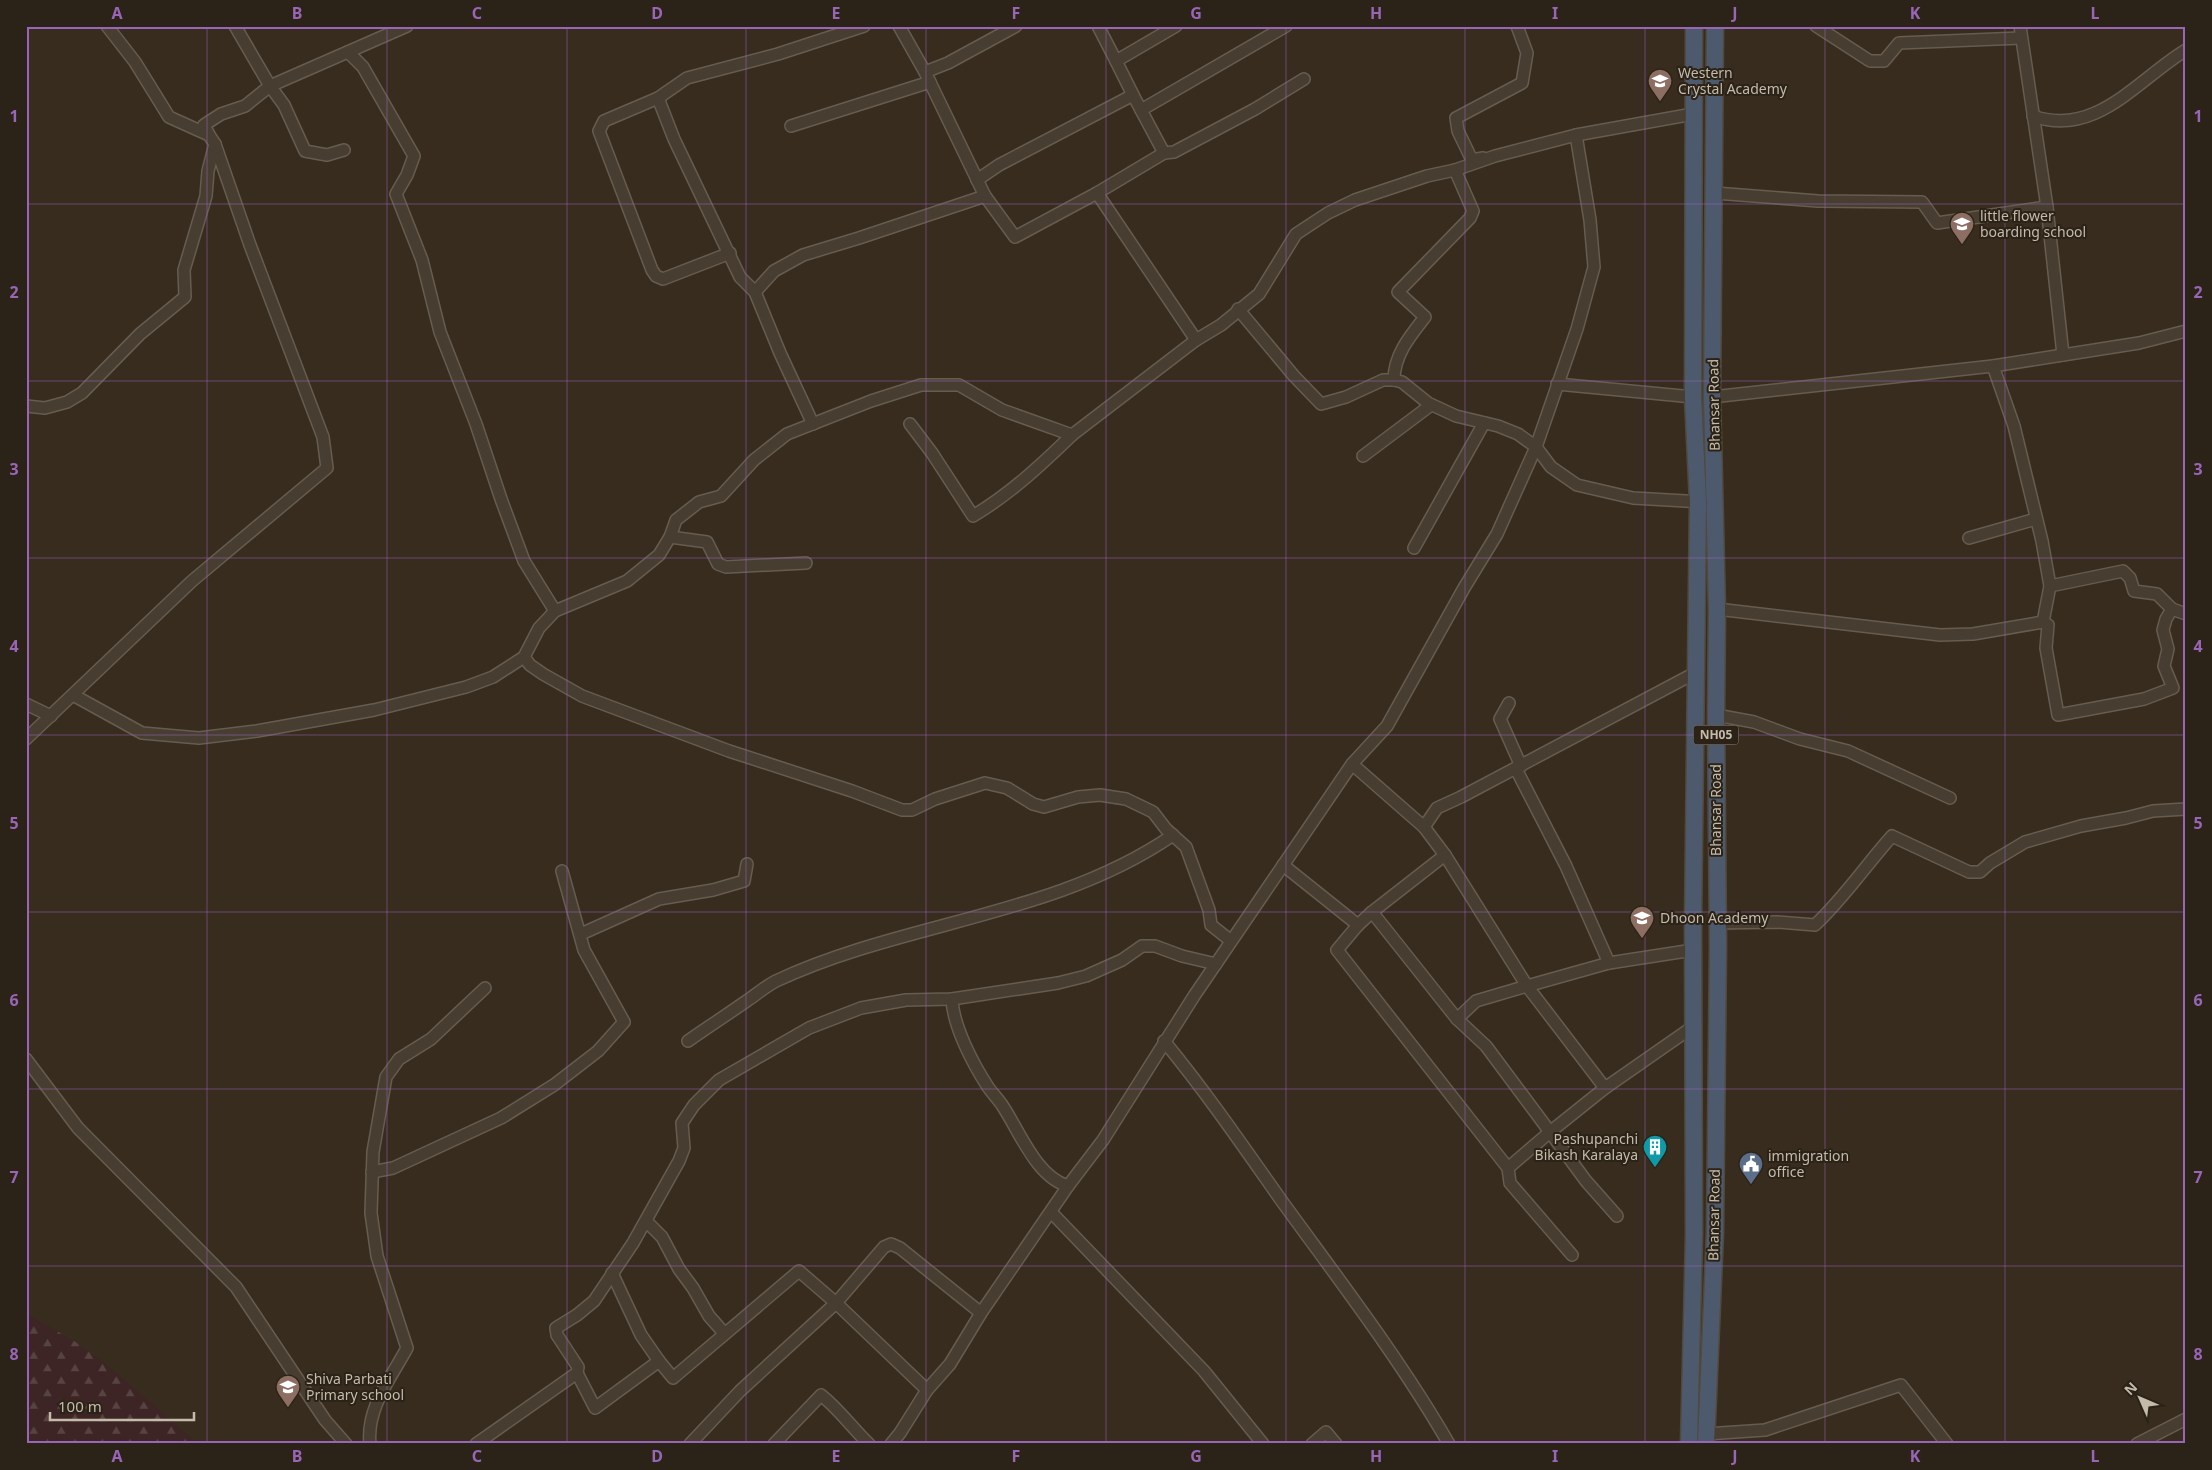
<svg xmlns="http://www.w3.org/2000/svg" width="2212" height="1470" font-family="'Noto Sans',sans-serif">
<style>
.forest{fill:url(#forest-firs)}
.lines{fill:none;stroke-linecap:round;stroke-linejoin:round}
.minor-casing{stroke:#665c4f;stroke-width:14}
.highway-casing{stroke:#51493c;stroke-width:19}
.minor{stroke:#473e31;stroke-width:11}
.highway{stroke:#4d5a6e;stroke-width:16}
.grid{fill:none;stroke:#9965b7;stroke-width:1;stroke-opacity:0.55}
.labels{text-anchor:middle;stroke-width:4;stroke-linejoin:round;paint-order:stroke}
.shield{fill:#2b2317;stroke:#978d7f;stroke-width:1}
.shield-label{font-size:12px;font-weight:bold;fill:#c5bbab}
.poi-label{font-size:14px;fill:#c5bbab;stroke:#2b2317;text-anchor:start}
.street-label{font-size:14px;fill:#c5bbab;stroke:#2b2317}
.neatline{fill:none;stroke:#9965b7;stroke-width:2}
.grid-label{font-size:16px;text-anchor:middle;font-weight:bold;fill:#9965b7}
</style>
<defs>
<pattern id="forest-firs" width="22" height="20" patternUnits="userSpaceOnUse" patternTransform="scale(1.25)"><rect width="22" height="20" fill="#3c2524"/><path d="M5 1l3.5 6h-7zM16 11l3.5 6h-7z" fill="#574341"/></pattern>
</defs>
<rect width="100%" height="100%" fill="#372c1e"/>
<polygon class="forest" points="26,1313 74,1341 104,1362 199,1444 26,1444"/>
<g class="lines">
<defs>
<g id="minor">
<polyline points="235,26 270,86 284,105 305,151 327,155 344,150"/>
<polyline points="899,26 925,72 985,196 1015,237 1097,193 1196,340"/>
<polyline points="1098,26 1116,61 1176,26"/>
<polyline points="1816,26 1870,61 1884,61 1899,43 2021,38"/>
<polyline points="2020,26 2047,207 2063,355"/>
<polyline points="348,52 363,67 414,156 407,175 396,194 422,260 440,332 476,424 501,499 524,561 555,611"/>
<polyline points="1116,61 1133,95"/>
<polyline points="925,72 948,63 1016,26"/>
<polyline points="658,98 674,139 740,277 755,292 780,353 813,424"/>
<polyline points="1141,110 1286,26"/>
<path d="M2033,116C2096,138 2138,79 2186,50"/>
<polyline points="791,126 930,82"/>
<polyline points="209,135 204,125 221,114 245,106 270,86 407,26"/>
<polyline points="1483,158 1472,160 1458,131 1456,118 1522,83 1527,53 1517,26"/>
<polyline points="977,180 999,165 1133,95 1164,153 1174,152 1255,109 1304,79"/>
<polyline points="1097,193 1164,153"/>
<polyline points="1715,193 1818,201 1922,202 1937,223 2047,207"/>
<polyline points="730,253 663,279 656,276 652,270 599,131 604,121 658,98 687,78 778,54 864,26"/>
<polyline points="755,292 774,271 803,255 859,238 985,196"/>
<polyline points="1238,309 1294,376 1321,404 1346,397 1383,380 1394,380 1402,382 1428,403 1456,416 1498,426 1518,434 1536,447 1551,467 1577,485 1633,498 1703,502"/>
<path d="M1394,380C1394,355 1410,336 1425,317L1398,292L1470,218L1473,211L1455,170"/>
<polyline points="1557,384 1693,397"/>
<polyline points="1712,397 1993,366 2139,343 2186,331"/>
<polyline points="26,406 45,408 67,402 82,393 140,334 185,297 184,270 206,196 208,171 215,144"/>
<path d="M910,424L932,453L973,516C1010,494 1041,465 1072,435"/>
<polyline points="1363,456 1431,405"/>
<polyline points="670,537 707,542 718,564 726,567 806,563"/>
<polyline points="1969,538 2036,519"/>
<polyline points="1414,548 1484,423"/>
<polyline points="2050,586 2123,571 2130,578 2134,591 2157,594 2172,609 2186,614"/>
<polyline points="1717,609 1940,635 1973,634 2043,622 2050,586 2042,541 2014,426 1993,366"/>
<polyline points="2043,622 2048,625 2046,648 2058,715 2144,699 2173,688 2164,666 2168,649 2163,630 2166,619 2172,609"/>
<polyline points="524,657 530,665 543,674 582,696 729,751 852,791 902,810 912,810 935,799 985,783 1007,788 1033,804 1044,807 1078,797 1100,795 1126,799 1153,812 1166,829 1186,847 1209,910 1211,925 1231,941"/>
<polyline points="73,695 142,733 199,738 257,731 374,710 466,687 493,677 524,657 539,628 555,611 627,581 659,555 670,537 676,520 699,502 721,496 754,460 787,434 871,401 921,385 959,385 1002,410 1072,435 1196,340 1221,325 1259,294 1296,234 1328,213 1355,200 1427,176 1455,170 1495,156 1576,135 1693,114"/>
<polyline points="1509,703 1500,719 1521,766"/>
<polyline points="26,704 51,716"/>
<polyline points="1716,715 1754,722 1800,739 1848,751 1950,798"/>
<polyline points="26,739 192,581 327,468 323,437 250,245 215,144 209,135 169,117 135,62 107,26"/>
<polyline points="1352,764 1424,827 1437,808 1461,797 1695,673"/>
<polyline points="1516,769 1566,866 1609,963 1693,950"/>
<polyline points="1424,827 1445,855 1527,986 1609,963"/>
<polyline points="1445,855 1372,912 1457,1019 1486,1046 1550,1132 1605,1088"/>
<polyline points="1283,865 1358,925 1372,912"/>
<path d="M1716,923L1777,922L1815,925C1844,898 1866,865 1892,836L1969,872H1980L1990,863L2025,842L2081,826L2126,818L2153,811L2186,809"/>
<polyline points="1358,925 1337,950 1508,1168 1550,1132 1586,1181 1617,1216"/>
<polyline points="581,934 659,899 713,890 744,881 747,864"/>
<path d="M952,999C953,1026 973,1064 988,1087C992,1093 998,1099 1002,1105C1019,1130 1036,1177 1068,1186"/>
<polyline points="1457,1019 1476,1001 1527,986 1605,1088 1694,1026"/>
<path d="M688,1041C708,1027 728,1014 748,1000C757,994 766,986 776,981C904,921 1054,917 1173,835"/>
<path d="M1164,1041C1206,1092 1243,1146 1281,1200C1339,1280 1400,1359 1449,1444"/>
<polyline points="26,1059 78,1128 236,1287 325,1420 346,1444"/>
<polyline points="1508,1168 1510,1183 1572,1255"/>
<polyline points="372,1172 393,1168 501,1118 554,1085 598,1051 624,1022 584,950 562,871"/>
<polyline points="1051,1212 1204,1371 1263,1444"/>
<polyline points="646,1221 662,1237 679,1269 693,1288 709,1316 724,1333"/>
<polyline points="612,1273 641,1335 659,1361"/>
<polyline points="577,1373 595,1408 659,1361 673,1378 799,1271 836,1303 927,1390"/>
<polyline points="1706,1434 1765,1430 1901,1385 1947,1444"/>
<path d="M370,1444C366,1408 391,1378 407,1348L377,1256L371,1213L373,1152L386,1077L399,1059L431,1039L485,988"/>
<polyline points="476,1444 577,1373 578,1367 557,1335 556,1328 577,1315 594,1301 633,1243 679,1161 684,1148 682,1123 694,1105 719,1080 809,1028 861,1008 906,1000 952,999 1058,983 1086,976 1122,960 1142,946 1155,946 1182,956 1216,964"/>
<polyline points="690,1444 740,1391 836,1303 884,1247 891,1244 900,1248 981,1313"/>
<path d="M774,1444L821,1395C839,1409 852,1428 869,1444"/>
<polyline points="891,1444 900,1433 927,1390 950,1364 981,1313 1068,1186 1103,1140 1194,996 1352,764 1387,726 1464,588 1497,534 1536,447 1577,329 1594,267 1590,220 1576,135"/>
<polyline points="1312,1444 1326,1432 1336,1444"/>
<polyline points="2137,1444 2186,1419"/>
</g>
<g id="highway">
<polyline points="1689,1444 1694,1235 1693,922 1698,502 1693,397 1694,26"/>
<polyline points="1706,1444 1715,1233 1718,945 1716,715 1717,609 1712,397 1715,26"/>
</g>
</defs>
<use href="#minor" class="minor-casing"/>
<use href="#highway" class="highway-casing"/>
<use href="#minor" class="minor"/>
<use href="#highway" class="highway"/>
</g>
<path class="grid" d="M207,26V1444M387,26V1444M567,26V1444M746,26V1444M926,26V1444M1106,26V1444M1286,26V1444M1465,26V1444M1645,26V1444M1825,26V1444M2005,26V1444M26,204H2186M26,381H2186M26,558H2186M26,735H2186M26,912H2186M26,1089H2186M26,1266H2186"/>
<defs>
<symbol id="school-pin" viewBox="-11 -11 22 30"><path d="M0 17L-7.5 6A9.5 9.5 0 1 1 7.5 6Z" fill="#8d6e63" stroke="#2b2317"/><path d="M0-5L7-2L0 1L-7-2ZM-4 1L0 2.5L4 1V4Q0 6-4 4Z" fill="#fff"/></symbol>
<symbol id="building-pin" viewBox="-11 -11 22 30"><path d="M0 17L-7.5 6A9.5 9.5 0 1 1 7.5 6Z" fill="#0f9aa8" stroke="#2b2317"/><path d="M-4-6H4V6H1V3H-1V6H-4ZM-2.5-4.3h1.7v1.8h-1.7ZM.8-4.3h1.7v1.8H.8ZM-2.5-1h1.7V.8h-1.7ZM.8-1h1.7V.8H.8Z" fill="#fff"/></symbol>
<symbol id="civic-pin" viewBox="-11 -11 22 30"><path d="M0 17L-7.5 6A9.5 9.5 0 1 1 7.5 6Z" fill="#5c6f8a" stroke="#2b2317"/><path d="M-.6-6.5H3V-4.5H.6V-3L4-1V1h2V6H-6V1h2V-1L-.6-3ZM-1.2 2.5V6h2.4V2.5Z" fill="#fff"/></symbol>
</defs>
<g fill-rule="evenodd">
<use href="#school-pin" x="1646" y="67" width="28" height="38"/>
<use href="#school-pin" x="1948" y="210" width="28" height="38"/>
<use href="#school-pin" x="1628" y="904" width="28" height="38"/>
<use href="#building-pin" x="1641" y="1133" width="28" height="38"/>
<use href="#civic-pin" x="1737" y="1150" width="28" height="38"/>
<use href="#school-pin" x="274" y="1373" width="28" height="38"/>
</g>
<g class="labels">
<rect class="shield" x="1693.5" y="725.5" width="45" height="19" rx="4"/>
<g class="shield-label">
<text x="1716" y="739">NH05</text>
</g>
<g class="poi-label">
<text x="1678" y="78">Western<tspan x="1678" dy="16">Crystal Academy</tspan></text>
<text x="1980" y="221">little flower<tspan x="1980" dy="16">boarding school</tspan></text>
<text x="1660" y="923">Dhoon Academy</text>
<text x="1638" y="1144" text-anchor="end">Pashupanchi<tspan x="1638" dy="16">Bikash Karalaya</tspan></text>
<text x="1768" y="1161">immigration<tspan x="1768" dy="16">office</tspan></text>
<text x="306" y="1384">Shiva Parbati<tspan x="306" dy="16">Primary school</tspan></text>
</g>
<g class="street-label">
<text transform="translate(1714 405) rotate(-91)" y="5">Bhansar Road</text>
<text transform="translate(1716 810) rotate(-90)" y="5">Bhansar Road</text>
<text transform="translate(1714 1215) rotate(-89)" y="5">Bhansar Road</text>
</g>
</g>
<rect width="2212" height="1470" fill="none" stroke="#2b2317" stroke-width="55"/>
<g transform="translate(2140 1398) rotate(315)" stroke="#2b2317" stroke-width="4" paint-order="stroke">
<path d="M0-4L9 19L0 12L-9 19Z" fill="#c5bbab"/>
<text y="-8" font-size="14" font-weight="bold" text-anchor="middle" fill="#c5bbab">N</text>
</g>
<path d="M50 1412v8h144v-8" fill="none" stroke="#c5bbab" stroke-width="2.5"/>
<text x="58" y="1412" font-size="15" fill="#c5bbab" stroke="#2b2317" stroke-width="4" paint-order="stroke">100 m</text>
<rect x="28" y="28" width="2156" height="1414" class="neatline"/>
<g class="grid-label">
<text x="117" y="19">A</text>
<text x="297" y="19">B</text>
<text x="477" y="19">C</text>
<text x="657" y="19">D</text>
<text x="836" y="19">E</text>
<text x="1016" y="19">F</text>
<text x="1196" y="19">G</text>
<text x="1376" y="19">H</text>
<text x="1555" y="19">I</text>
<text x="1735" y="19">J</text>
<text x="1915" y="19">K</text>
<text x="2095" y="19">L</text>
<text x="14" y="122">1</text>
<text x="2198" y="122">1</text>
<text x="14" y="298">2</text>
<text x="2198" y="298">2</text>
<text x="14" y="475">3</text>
<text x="2198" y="475">3</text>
<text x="14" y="652">4</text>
<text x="2198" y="652">4</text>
<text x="14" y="829">5</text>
<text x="2198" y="829">5</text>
<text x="14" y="1006">6</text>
<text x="2198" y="1006">6</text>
<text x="14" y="1183">7</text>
<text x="2198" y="1183">7</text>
<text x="14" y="1360">8</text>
<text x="2198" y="1360">8</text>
<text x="117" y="1462">A</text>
<text x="297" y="1462">B</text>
<text x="477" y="1462">C</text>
<text x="657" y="1462">D</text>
<text x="836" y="1462">E</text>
<text x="1016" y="1462">F</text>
<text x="1196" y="1462">G</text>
<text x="1376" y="1462">H</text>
<text x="1555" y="1462">I</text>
<text x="1735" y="1462">J</text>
<text x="1915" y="1462">K</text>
<text x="2095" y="1462">L</text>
</g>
</svg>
